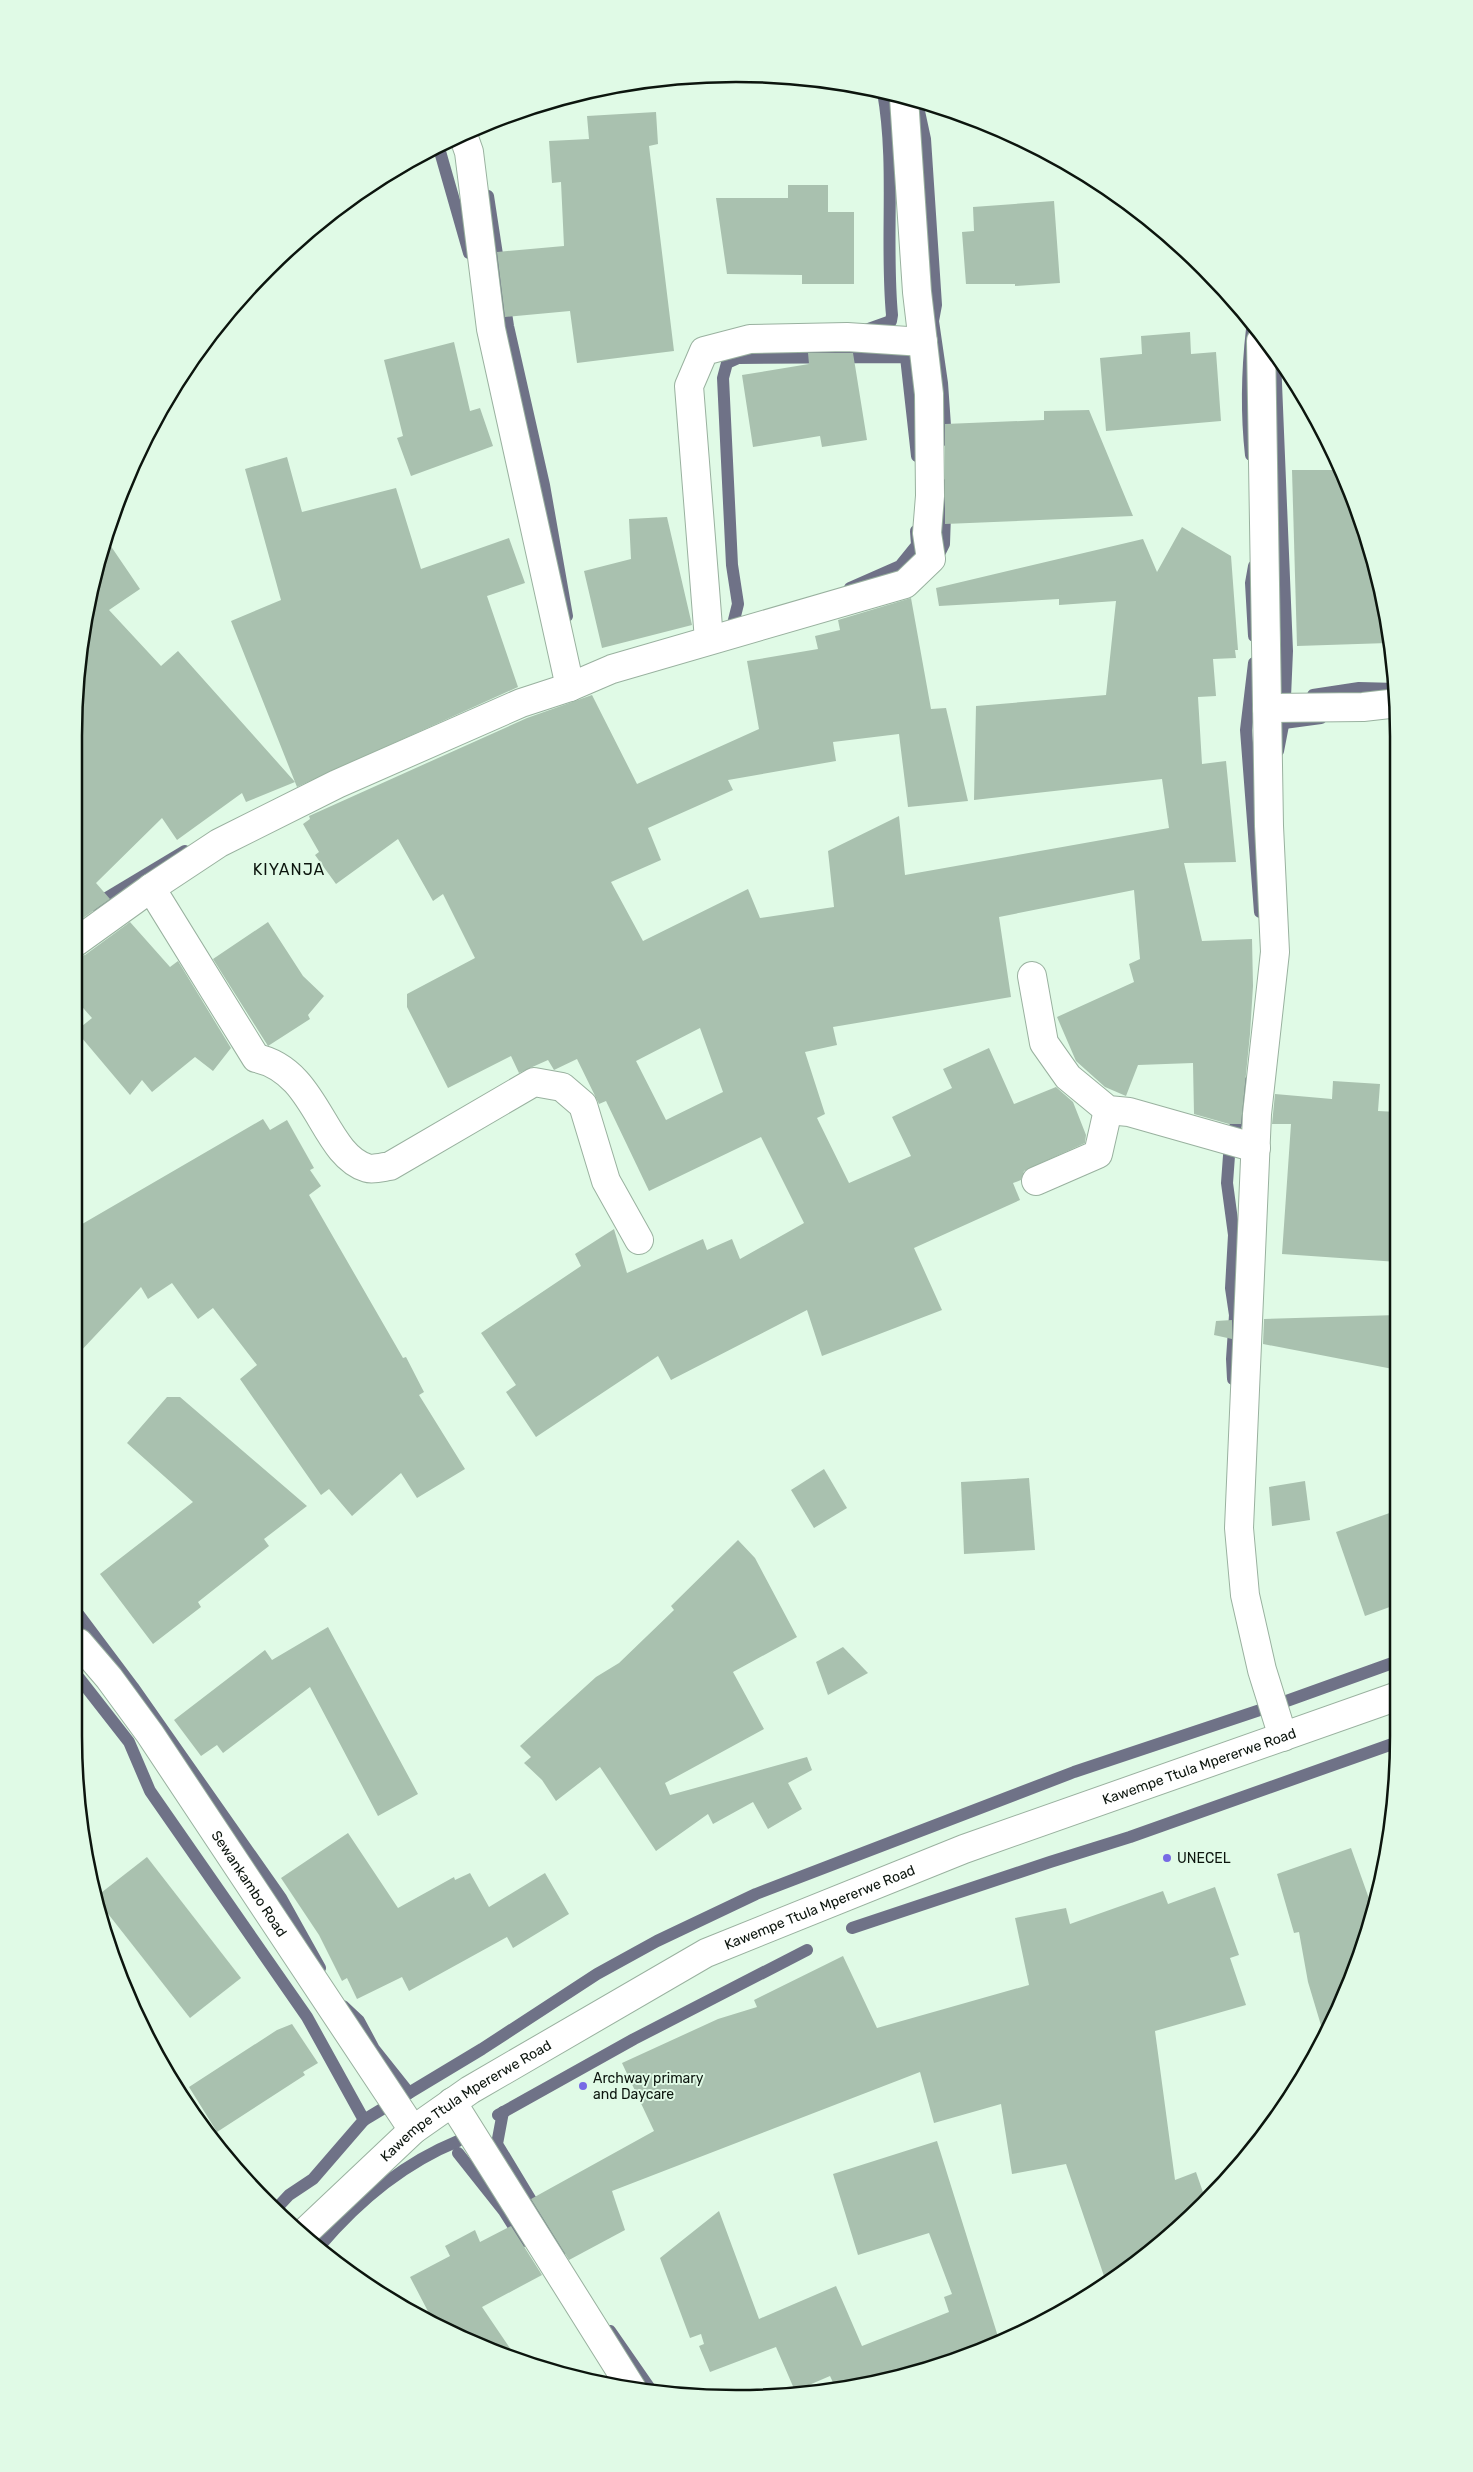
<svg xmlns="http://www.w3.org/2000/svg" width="1473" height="2472" font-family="Rubik,sans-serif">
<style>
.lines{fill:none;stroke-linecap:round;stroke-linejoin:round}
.stream{stroke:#6f7287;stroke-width:12}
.building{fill:#a9c1af;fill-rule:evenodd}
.minor-casing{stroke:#99b19f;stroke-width:30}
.minor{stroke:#fff;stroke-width:28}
.poi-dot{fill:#776ae5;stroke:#e0fae6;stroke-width:2}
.labels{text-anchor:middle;stroke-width:4;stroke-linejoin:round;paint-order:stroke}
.street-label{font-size:14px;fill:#0c150e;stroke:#e0fae6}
.poi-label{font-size:14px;fill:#0c150e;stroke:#e0fae6;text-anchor:start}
.quarter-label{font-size:16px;letter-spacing:1px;fill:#0c150e;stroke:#e0fae6}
.rim{fill:none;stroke:#0c150e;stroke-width:2.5}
</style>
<rect width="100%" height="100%" fill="#e0fae6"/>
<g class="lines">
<g class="stream">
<polyline points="917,102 925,139 936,305 933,321 942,383 946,440"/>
<polyline points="439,148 469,253"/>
<polyline points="488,196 508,326 544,485 567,616"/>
<path d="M863,331L891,321L892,315C885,241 896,165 883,92"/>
<polyline points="1275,359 1287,651 1284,720 1278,751"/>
<path d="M1251,455C1246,411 1247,373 1252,329"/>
<polyline points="936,560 944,544 946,485"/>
<polyline points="850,588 900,566 917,545 916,531"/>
<polyline points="733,624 738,604 732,565 723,378 727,363 738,358 906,357 917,456"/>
<polyline points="1254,636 1251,583 1254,566"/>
<polyline points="1254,663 1246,730 1260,912"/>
<polyline points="1313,695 1359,688 1397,689"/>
<polyline points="1284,723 1321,718"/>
<polyline points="95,905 185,851"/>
<polyline points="1233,1379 1232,1359 1235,1315 1231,1288 1234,1235 1227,1183 1230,1142 1247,1092 1248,1083"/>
<polyline points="79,1615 133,1687 281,1898 320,1968"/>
<polyline points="79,1678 129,1742 150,1791 307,2017 364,2120 313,2179 289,2195 275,2210"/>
<polyline points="852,1928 1050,1862 1130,1837 1398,1742"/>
<polyline points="343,2006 359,2021 374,2049 409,2093"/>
<polyline points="503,2112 497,2144 561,2250"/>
<polyline points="498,2115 634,2039 807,1950"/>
<polyline points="364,2120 482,2049 597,1974 657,1941 756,1894 1074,1772 1281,1703 1398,1661"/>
<polyline points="458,2153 504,2211 523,2241"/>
<path d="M319,2247C357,2202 404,2163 458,2141"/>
<polyline points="610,2331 653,2393"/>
</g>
</g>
<g class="building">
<polygon points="656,112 658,144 649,146 674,351 577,363 570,311 505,317 497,252 564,246 561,182 552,183 549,141 589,139 587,116"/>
<polygon points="788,185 828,185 828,212 854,212 854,284 802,284 802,275 727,274 716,198 788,198"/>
<polygon points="1054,201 1060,283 1015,286 1015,284 966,284 962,232 974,231 973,207"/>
<polygon points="1190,332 1191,354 1216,352 1221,421 1106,431 1100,358 1142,354 1141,336"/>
<polygon points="454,342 470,411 480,408 493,446 411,476 397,438 403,436 384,360"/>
<polygon points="808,353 853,353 867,440 822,447 820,436 753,447 742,375 809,364"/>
<polygon points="1089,410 1133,516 945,524 945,424 1044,420 1044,411"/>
<polygon points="287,457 302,512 396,488 421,569 509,538 525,583 487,596 518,687 297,787 231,621 281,600 245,469"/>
<polygon points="1292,470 1340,470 1364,524 1388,643 1297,646"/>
<polygon points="667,517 692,625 602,648 584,571 631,559 629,519"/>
<path d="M1182,527L1231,556L1238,650H1235L1236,658L1213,659L1216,696L1198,697L1202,764L1226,761L1236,862L1184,863L1202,941L1252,939L1253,986L1250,1034L1241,1124H1229L1194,1114L1193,1063L1138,1065L1126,1096L1105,1087L1076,1061L1057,1017L1134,982L1129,964L1140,959L1134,890L999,917L1011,997L833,1027L837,1045L805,1052L825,1114L817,1118L849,1183L911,1156L892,1117L952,1088L943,1069L989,1048L1014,1104L1056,1087L1073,1102L1086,1135L1085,1143L1024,1171L1021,1180L1013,1183L1020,1200L914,1248L942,1310L822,1356L807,1310L671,1380L658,1356L536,1437L506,1392L516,1385L481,1333L581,1266L575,1254L614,1229L627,1273L703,1239L707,1250L732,1239L740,1259L804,1223L761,1137L649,1191L606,1101L599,1104L577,1059L554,1070L548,1060L519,1073L511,1056L448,1088L407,1007V994L475,958L443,894L433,901L398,839L336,884L315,855L319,852L303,824L310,819L309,816L527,718L592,695L637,784L759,729L747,661L818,649L815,636L840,630L838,620L911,598L931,709L946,708L968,801L908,807L899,734L833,742L836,761L728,780L733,790L648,828L661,860L611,882L643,941L748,889L760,918L834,907L828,851L899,816L905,875L1169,828L1162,779L974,800L976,706L1106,695L1116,601L1059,605V599L939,606L936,588L1143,539L1157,572ZM700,1028L723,1092L666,1120L636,1061Z"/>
<polygon points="106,539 140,589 109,610 161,666 178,651 295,782 246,802 242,793 177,840 162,818 96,883 110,899 76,923 75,693"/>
<polygon points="130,922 170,967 178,961 231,1048 213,1071 195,1057 152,1092 142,1080 130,1095 76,1031 92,1018 76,1000 76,957 85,955"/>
<polygon points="268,922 303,976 324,996 308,1015 310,1019 268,1046 213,959"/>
<polygon points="1333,1081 1380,1084 1378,1111 1398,1112 1398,1262 1282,1254 1291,1124 1272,1124 1275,1094 1332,1099"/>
<polygon points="263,1119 270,1130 287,1120 314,1168 310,1170 321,1186 309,1195 403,1358 406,1357 424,1392 419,1395 465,1469 417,1498 401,1473 352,1516 329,1489 321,1495 240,1379 257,1365 213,1308 198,1319 172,1283 148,1299 141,1287 78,1354 77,1227"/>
<polygon points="1398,1315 1398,1370 1263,1344 1264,1319"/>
<polygon points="1232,1320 1232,1339 1214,1335 1216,1321"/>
<polygon points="167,1397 180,1397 307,1506 264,1539 269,1546 198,1602 201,1607 153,1644 100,1574 193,1502 127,1443"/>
<polygon points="824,1469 847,1508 814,1528 791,1490"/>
<polygon points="1029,1478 1035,1550 964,1554 961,1482"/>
<polygon points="1305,1481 1310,1520 1272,1526 1269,1487"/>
<polygon points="1398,1510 1398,1604 1365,1616 1336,1532"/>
<polygon points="738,1540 755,1558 797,1637 733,1672 764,1729 665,1783 670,1795 807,1757 812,1770 788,1783 802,1809 768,1829 753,1802 713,1824 708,1814 656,1851 600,1767 556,1801 542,1780 524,1763 531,1757 520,1746 596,1677 619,1663 674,1610 671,1606"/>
<polygon points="328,1627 418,1794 378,1816 310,1687 223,1753 217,1745 201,1756 174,1720 265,1650 272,1660"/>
<polygon points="843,1647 868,1673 828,1695 816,1662"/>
<polygon points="348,1833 398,1908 454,1877 455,1880 470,1873 489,1907 545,1873 569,1914 513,1948 507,1937 409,1991 402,1977 357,1999 347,1978 342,1981 319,1935 281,1878"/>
<polygon points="1351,1848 1372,1907 1364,1948 1323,2032 1308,1982 1299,1932 1294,1933 1277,1874"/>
<polygon points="147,1857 241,1978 190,2018 98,1901 97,1896"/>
<polygon points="1215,1887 1239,1955 1230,1958 1246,2005 1155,2031 1175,2180 1196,2172 1205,2198 1173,2234 1106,2282 1066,2164 1012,2174 1001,2104 934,2123 920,2072 612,2191 625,2230 569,2260 531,2199 654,2131 622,2063 718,2019 757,2007 754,2000 843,1956 877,2028 1029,1985 1015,1918 1066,1908 1070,1924 1163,1891 1168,1904"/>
<polygon points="292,2024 318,2063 303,2072 305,2075 217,2132 189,2087 277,2030"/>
<polygon points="937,2141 1000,2343 866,2385 836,2389 830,2376 795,2391 776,2347 710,2372 699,2346 704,2344 701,2334 690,2338 660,2258 719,2211 759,2319 836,2286 862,2346 949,2312 944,2297 952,2294 929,2233 858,2255 833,2174"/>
<polygon points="511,2226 542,2275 482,2307 516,2357 444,2330 432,2323 432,2319 410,2277 450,2256 445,2246 475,2230 480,2242"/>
</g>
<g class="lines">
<defs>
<g id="minor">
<polyline points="463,135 469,152 491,329 570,687"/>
<polyline points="1261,341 1269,826 1275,952 1257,1114 1239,1528 1245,1595 1262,1670 1283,1737"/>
<polyline points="709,640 689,386 704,351 750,339 847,337 923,342"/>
<polyline points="1267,708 1363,707 1398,703"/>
<path d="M151,888L256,1058C318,1071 322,1154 367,1168C373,1170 383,1167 390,1166L534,1082L562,1087L583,1105L606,1181L639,1240"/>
<polyline points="76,942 151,888 219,843 337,784 521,703 570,687 612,669 905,584 931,559 927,533 930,496 929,394 917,292 904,98"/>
<polyline points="1032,976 1044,1043 1068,1077 1108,1110 1129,1112 1256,1148"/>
<polyline points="1036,1181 1098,1154 1108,1110"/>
<path id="s1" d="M79,1643L109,1678L150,1734L413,2130"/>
<polyline points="452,2102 632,2389"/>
<path id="s2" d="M304,2233L413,2130L470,2090L706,1953L964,1849L1398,1696"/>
</g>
</defs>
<use href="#minor" class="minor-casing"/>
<use href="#minor" class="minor"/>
</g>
<g class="poi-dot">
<circle cx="1167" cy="1858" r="5"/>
<circle cx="583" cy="2086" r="5"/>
</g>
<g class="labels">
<g class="street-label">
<text dy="5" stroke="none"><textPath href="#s2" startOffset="1020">Kawempe Ttula Mpererwe Road</textPath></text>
<text dy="5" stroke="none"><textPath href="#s1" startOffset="295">Sewankambo Road</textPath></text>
<text dy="5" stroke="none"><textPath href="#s2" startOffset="615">Kawempe Ttula Mpererwe Road</textPath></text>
<text dy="5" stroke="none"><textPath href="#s2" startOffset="210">Kawempe Ttula Mpererwe Road</textPath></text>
</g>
<g class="poi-label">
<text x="1177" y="1863">UNECEL</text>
<text x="593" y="2083">Archway primary<tspan x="593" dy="16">and Daycare</tspan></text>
</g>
<g class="quarter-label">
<text x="289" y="875">KIYANJA</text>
</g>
</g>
<path d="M0 0H1473V2472H0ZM736 82H736A654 654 0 0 1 1390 736V1736A654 654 0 0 1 736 2390H736A654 654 0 0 1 82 1736V736A654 654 0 0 1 736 82Z" fill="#e0fae6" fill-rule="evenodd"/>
<path class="rim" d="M736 82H736A654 654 0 0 1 1390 736V1736A654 654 0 0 1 736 2390H736A654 654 0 0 1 82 1736V736A654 654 0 0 1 736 82Z"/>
</svg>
